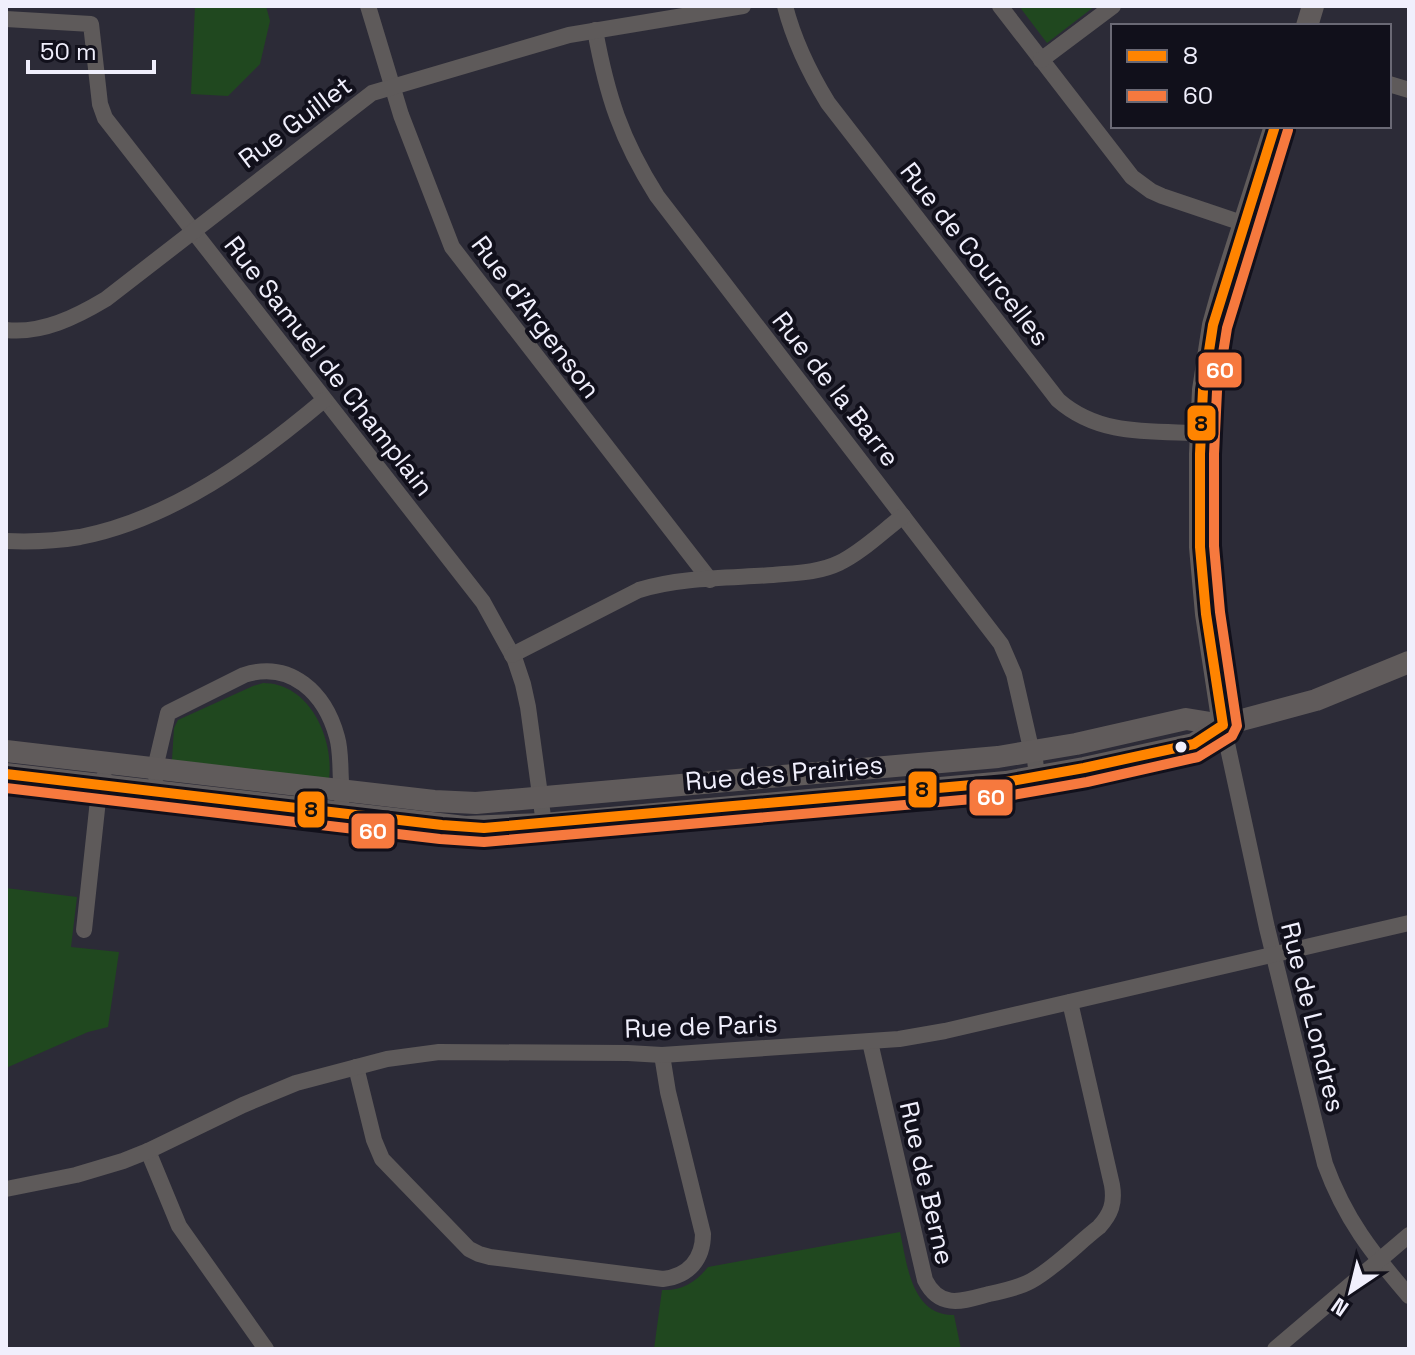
<svg xmlns="http://www.w3.org/2000/svg" width="1415" height="1355" font-family="'Space Grotesk',sans-serif">
<style>
.green{fill:#20481f}
.lines{fill:none;stroke-linecap:round;stroke-linejoin:round}
.street{stroke:#5e5a5a;stroke-width:16}
.secondary{stroke:#605b5b;stroke-width:22}
.bus-1-casing{stroke:#11101b;stroke-width:16}
.bus-2-casing{stroke:#11101b;stroke-width:16}
.bus-1{stroke:#ff8400;stroke-width:10}
.bus-2{stroke:#f6793e;stroke-width:10}
.bus-dot{fill:#f0effc;stroke:#11101b;stroke-width:3}
.labels{text-anchor:middle;stroke-width:8;stroke-linejoin:round;paint-order:stroke}
.street-label{font-size:26px;fill:#f0effc;stroke:#11101b}
.line-badge{stroke:#11101b;stroke-width:3}
.badge-label{font-size:22px;text-anchor:middle;font-weight:bold;fill:#fff}
.pale-badge-label{font-size:22px;text-anchor:middle;font-weight:bold;fill:#111}
</style>
<rect width="100%" height="100%" fill="#2c2b37"/>
<g class="green">
<polygon points="195,6 266,6 270,21 260,64 228,96 191,94"/>
<polygon points="1019,6 1095,6 1047,43"/>
<path d="M263,683C310,683 334,739 329,779L172,760L174,728L178,720L253,686Z"/>
<polygon points="6,888 77,897 71,947 119,952 108,1027 88,1032 6,1068"/>
<path d="M900,1232C907,1263 911,1316 954,1315L961,1349H654L662,1290C682,1291 696,1282 708,1267Z"/>
</g>
<g class="lines">
<g class="street">
<polyline points="368,6 401,115 452,247 710,580"/>
<path d="M785,6C794,41 809,72 828,103L1058,400C1099,436 1149,431 1200,433"/>
<polyline points="1000,6 1132,177 1151,191 1162,196 1245,224"/>
<polyline points="6,19 91,24 100,104 105,118 483,602 515,660 523,684 528,707 544,824"/>
<path d="M595,30C607,96 621,139 657,196L1001,644L1014,674L1030,744L1034,751L1037,777"/>
<polyline points="1041,60 1113,6"/>
<polyline points="1389,84 1409,90"/>
<path d="M6,330C42,334 76,317 106,299L372,93L569,35L743,6"/>
<path d="M6,541C30,542 56,541 80,537C172,519 254,459 324,400"/>
<path d="M512,655L639,590C680,577 730,578 773,575C795,573 818,573 839,563C862,552 883,531 903,516"/>
<path d="M1223,725L1267,928L1325,1164C1345,1219 1372,1253 1409,1296"/>
<path d="M156,777V764L168,713L244,675C291,660 325,693 337,737C341,751 340,766 341,781C342,788 343,792 342,799"/>
<polyline points="84,930 98,800 104,777"/>
<path d="M870,1042L925,1280C940,1310 963,1301 989,1294C1004,1291 1018,1288 1031,1281C1056,1267 1077,1244 1099,1227C1111,1214 1115,1203 1112,1185L1070,1002"/>
<path d="M356,1067L374,1140L382,1159L469,1249L479,1254L490,1257L663,1279C689,1276 703,1259 703,1234L668,1092L662,1055"/>
<polyline points="148,1151 179,1226 266,1349"/>
<polyline points="6,1189 76,1175 123,1161 148,1151 243,1105 296,1083 387,1059 439,1052 628,1053 662,1055 899,1039 945,1031 1409,923"/>
<polyline points="1275,1349 1409,1235"/>
</g>
<g class="secondary">
<polyline points="1307,26 1313,6"/>
<polyline points="1223,725 1206,614 1200,547 1200,454 1203,390 1213,325 1223,289 1275,126"/>
<polyline points="6,751 434,801 476,803 998,757 1076,744 1186,719 1223,725"/>
<polyline points="6,774 465,827 544,824 1006,782 1084,768 1194,744 1223,725 1316,700 1409,662"/>
</g>
<defs>
<polyline id="bus-1" points="6,774 442,825 484,828 1006,782 1084,768 1194,744 1223,725 1206,614 1200,547 1200,454 1203,390 1213,325 1275,126"/>
<polyline id="bus-2" points="6,788 440,839 484,842 1007,796 1087,782 1198,757 1232,736 1237,726 1220,612 1214,546 1214,454 1217,391 1227,328 1288,130"/>
</defs>
<use href="#bus-1" class="bus-1-casing"/>
<use href="#bus-2" class="bus-2-casing"/>
<use href="#bus-1" class="bus-1"/>
<use href="#bus-2" class="bus-2"/>
</g>
<circle class="bus-dot" cx="1181" cy="747" r="7"/>
<g class="labels">
<g class="street-label">
<text transform="translate(295 122) rotate(-37)" y="9">Rue Guillet</text>
<text transform="translate(975 254) rotate(52)" y="9">Rue de Courcelles</text>
<text transform="translate(536 317) rotate(53)" y="9">Rue d'Argenson</text>
<text transform="translate(329 366) rotate(52)" y="9">Rue Samuel de Champlain</text>
<text transform="translate(836 389) rotate(52)" y="9">Rue de la Barre</text>
<text transform="translate(784 773) rotate(-5)" y="9">Rue des Prairies</text>
<text transform="translate(1313 1017) rotate(76)" y="9">Rue de Londres</text>
<text transform="translate(701 1026) rotate(-2)" y="9">Rue de Paris</text>
<text transform="translate(927 1183) rotate(77)" y="9">Rue de Berne</text>
</g>
</g>
<g class="line-badge">
<rect x="1197" y="351" width="46" height="38" rx="8" fill="#f6793e"/>
<rect x="1186" y="404" width="31" height="38" rx="8" fill="#ff8400"/>
<rect x="907" y="770" width="31" height="39" rx="8" fill="#ff8400"/>
<rect x="968" y="778" width="46" height="39" rx="8" fill="#f6793e"/>
<rect x="296" y="790" width="30" height="39" rx="8" fill="#ff8400"/>
<rect x="350" y="812" width="46" height="38" rx="8" fill="#f6793e"/>
</g>
<g class="badge-label">
<text x="1220" y="378">60</text>
<text x="991" y="805">60</text>
<text x="373" y="839">60</text>
</g>
<g class="pale-badge-label">
<text x="1201" y="431">8</text>
<text x="922" y="797">8</text>
<text x="311" y="817">8</text>
</g>
<rect width="1415" height="1355" fill="none" stroke="#f0effc" stroke-width="16"/>
<rect x="1111" y="24" width="280" height="104" fill="#11101b" stroke="#6a6975" stroke-width="2"/>
<rect x="1127" y="50" width="40" height="12" fill="#ff8400" stroke="#6a6975" stroke-width="2"/>
<text x="1183" y="64" font-size="24" fill="#f0effc">8</text>
<rect x="1127" y="90" width="40" height="12" fill="#f6793e" stroke="#6a6975" stroke-width="2"/>
<text x="1183" y="104" font-size="24" fill="#f0effc">60</text>
<g transform="translate(1351 1291) rotate(215)" stroke="#11101b" stroke-width="6" paint-order="stroke">
<path d="M0-6L14 30L0 20L-14 30Z" fill="#f0effc"/>
<text y="-12" font-size="22" font-weight="bold" text-anchor="middle" fill="#f0effc">N</text>
</g>
<path d="M28 60v12h126v-12" fill="none" stroke="#f0effc" stroke-width="4"/>
<text x="40" y="60" font-size="24" fill="#f0effc" stroke="#11101b" stroke-width="6" paint-order="stroke">50 m</text>
</svg>
